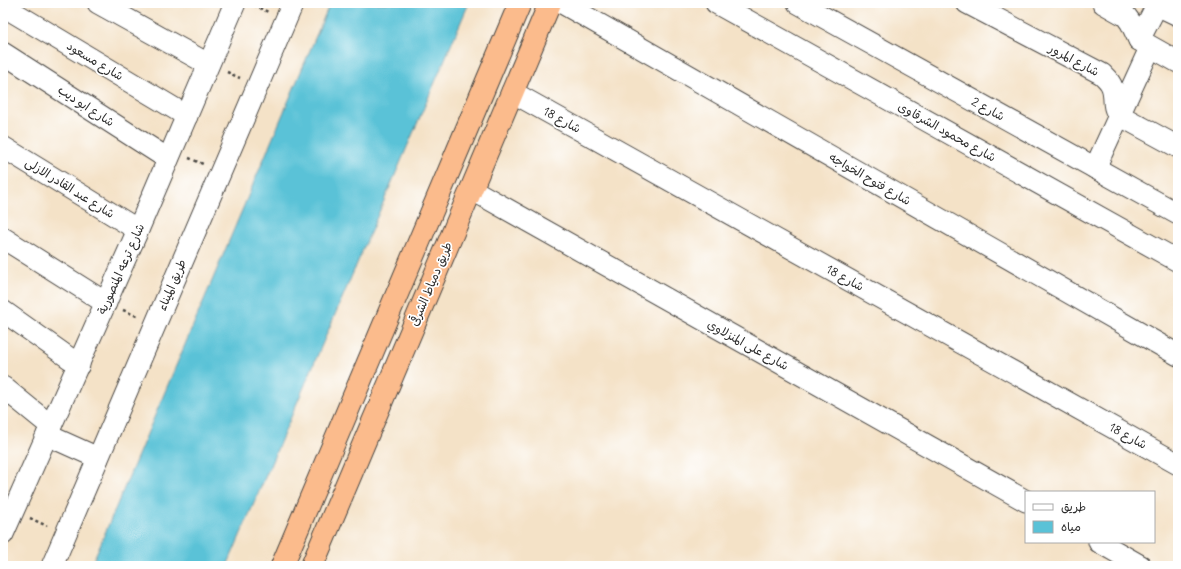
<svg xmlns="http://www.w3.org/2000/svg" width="1181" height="569" font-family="Delius,'Playpen Sans Arabic',sans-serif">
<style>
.water{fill:#5ac2d7;stroke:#427681}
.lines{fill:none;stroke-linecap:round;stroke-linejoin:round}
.minor-casing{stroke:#494642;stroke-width:23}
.highway-casing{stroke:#494642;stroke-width:24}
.path{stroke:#494642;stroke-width:2.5;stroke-dasharray:3 3;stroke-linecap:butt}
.minor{stroke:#fff;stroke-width:21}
.highway{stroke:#fbbb8c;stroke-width:22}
.labels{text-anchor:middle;stroke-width:3.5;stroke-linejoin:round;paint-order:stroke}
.street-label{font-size:12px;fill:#2b2b2b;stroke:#fff}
</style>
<rect width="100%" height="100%" fill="#fff"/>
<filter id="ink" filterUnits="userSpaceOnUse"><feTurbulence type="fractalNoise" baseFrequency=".025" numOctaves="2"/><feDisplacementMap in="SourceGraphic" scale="8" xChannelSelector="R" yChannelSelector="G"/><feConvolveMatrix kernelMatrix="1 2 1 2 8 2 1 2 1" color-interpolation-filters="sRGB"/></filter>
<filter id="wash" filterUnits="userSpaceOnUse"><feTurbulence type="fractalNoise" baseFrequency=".012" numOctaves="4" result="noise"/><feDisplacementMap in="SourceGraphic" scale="16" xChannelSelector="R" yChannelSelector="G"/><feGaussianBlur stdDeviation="0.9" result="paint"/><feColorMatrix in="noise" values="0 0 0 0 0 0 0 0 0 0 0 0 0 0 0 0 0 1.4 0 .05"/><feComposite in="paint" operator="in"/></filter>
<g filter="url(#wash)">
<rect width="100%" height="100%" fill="#f4e2c7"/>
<polygon class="water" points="330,3 469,3 227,566 91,566"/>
</g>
<g filter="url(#ink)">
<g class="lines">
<defs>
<g id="minor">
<polyline points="98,3 208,64"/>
<polyline points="562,3 1178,355"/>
<polyline points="716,3 1178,261"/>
<polyline points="798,3 1178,214"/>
<path d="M967,3L1102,74C1106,78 1110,81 1112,87C1116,97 1111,106 1119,115L1178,147"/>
<polyline points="1103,3 1126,16 1131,23 1139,40 1178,62"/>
<polyline points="1157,5 1178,15"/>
<polyline points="3,6 187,116"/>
<polyline points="1139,40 1158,3"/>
<polyline points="3,53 168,159"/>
<polyline points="512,92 1178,464"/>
<polyline points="3,147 138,230"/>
<polyline points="1095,168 1150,48"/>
<polyline points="471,189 1026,501"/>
<polyline points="3,238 106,303"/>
<polyline points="3,311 79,365"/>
<polyline points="3,387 51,426"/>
<polyline points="47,435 98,458"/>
<polyline points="3,534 138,230 235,3"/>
<polyline points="1099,542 1141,566"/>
<polyline points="52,566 293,3"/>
</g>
<g id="highway">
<polyline points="282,566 520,3"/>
<polyline points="312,566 550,3"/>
</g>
</defs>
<use href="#minor" class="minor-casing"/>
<use href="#highway" class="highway-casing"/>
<g class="path">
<polyline points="254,5 268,12"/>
<polyline points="227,72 240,78"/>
<polyline points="189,158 203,164"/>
<polyline points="123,310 139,317"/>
<polyline points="30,518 47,526"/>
</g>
<use href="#minor" class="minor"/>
<use href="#highway" class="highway"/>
</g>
</g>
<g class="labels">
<g class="street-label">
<text transform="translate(1074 60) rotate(28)" y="4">شارع المرور</text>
<text transform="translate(95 61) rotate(31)" y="4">شارع مسعود</text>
<text transform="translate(86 106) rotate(33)" y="4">شارع ابو ديب</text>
<text transform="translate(988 109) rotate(29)" y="4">شارع 2</text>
<text transform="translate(562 120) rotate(29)" y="4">شارع 18</text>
<text transform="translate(947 132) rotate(29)" y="4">شارع محمود الشرقاوى</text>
<text transform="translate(870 179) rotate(30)" y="4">شارع فتوح الخواجه</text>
<text transform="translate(70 188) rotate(32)" y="4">شارع عبد القادر الازلى</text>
<text transform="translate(121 269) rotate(-66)" y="4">شارع ترعه المنصورية</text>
<text transform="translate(845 278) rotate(29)" y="4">شارع 18</text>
<text transform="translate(431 284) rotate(-67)" y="4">طريق دمياط الشرقى</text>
<text transform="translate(172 285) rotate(-67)" y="4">طريق الميناء</text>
<text transform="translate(748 345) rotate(29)" y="4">شارع على المنزلاوي</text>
<text transform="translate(1128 436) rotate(29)" y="4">شارع 18</text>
</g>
</g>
<rect width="1181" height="569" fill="none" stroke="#fff" stroke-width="16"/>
<rect x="1025" y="491" width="130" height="52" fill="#ffffff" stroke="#aaaaaa"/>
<rect x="1033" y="504" width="20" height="6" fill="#ffffff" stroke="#aaaaaa"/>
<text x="1061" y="511" font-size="12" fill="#2b2b2b">طريق</text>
<rect x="1033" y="521" width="20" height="12" fill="#5ac2d7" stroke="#aaaaaa"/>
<text x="1061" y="531" font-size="12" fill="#2b2b2b">مياه</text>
</svg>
